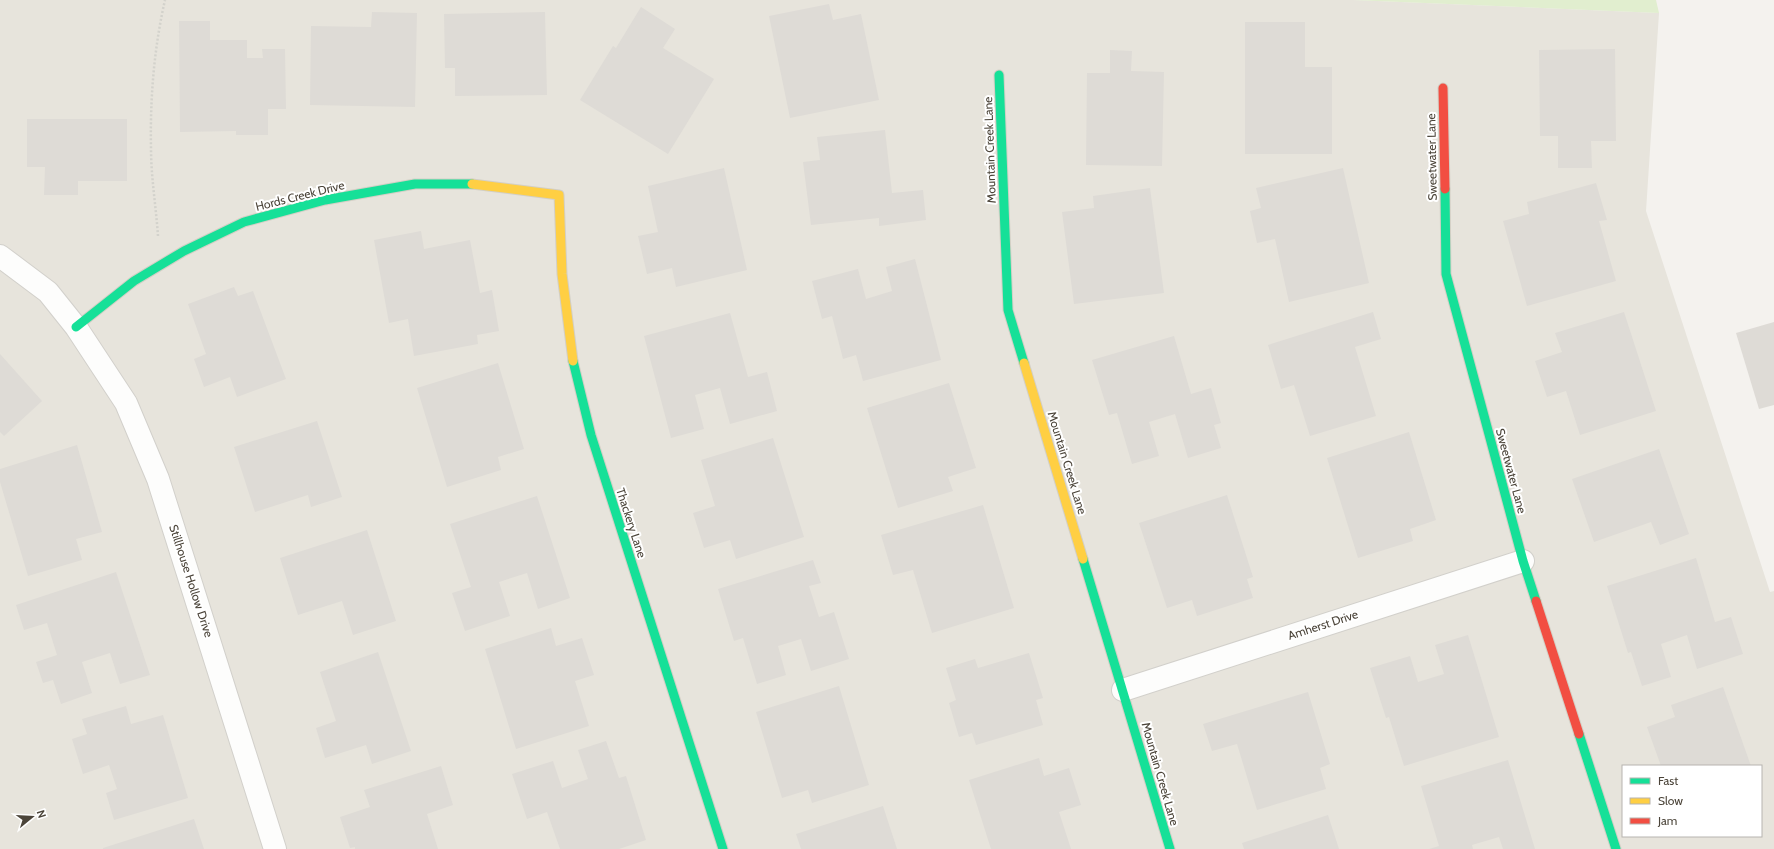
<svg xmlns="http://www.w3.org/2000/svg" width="1774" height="849" font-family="Cabin,sans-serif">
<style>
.residential{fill:#e7e4dc;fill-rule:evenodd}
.green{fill:#e1eecf}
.building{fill:#dedbd6}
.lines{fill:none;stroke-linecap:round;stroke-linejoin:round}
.street-casing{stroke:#d2d0cb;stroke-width:24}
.fast-casing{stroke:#d3cfc5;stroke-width:11}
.slow-casing{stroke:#d3cfc5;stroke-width:11}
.jam-casing{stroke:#d3cfc5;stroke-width:11}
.path{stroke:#d3d2cc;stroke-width:2.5;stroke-dasharray:2 2;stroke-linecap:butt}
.street{stroke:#fdfdfc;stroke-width:22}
.fast{stroke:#16e098;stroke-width:9}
.slow{stroke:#ffcf43;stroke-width:9}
.jam{stroke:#f24e42;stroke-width:9}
.labels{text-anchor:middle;stroke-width:4;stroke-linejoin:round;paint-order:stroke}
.street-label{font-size:12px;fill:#4b4439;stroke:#fff}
</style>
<rect width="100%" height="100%" fill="#f4f2ee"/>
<path class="residential" d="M0,0H1353L1659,13L1646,211L1770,592L1774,591V849H0ZM1623,766H1761V836H1623Z"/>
<polygon class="green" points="1353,0 1656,0 1659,13"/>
<g class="building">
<polygon points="829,4 833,20 861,14 879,100 790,118 769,16"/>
<polygon points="641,7 675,29 663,48 714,79 668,154 580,100 613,46 616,48"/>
<polygon points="372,12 417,13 415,107 310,105 311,26 371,27"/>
<polygon points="545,12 547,95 455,96 455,68 445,68 444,14"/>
<polygon points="179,21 210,21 210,40 247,40 247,58 263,58 262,49 285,49 286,109 268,109 268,135 236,135 236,131 180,132"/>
<polygon points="1245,22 1305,22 1305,67 1332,67 1332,154 1245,154"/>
<polygon points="1615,49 1616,141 1591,141 1592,168 1558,168 1558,136 1540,136 1539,50"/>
<polygon points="1110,50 1132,51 1131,71 1164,72 1162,166 1086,165 1087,73 1110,73"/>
<polygon points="27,119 127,119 127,181 78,181 78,195 44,195 45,167 27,167"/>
<polygon points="885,130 892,193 923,190 926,220 879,226 879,218 811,225 803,162 820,160 817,137"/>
<polygon points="724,168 747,270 676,287 672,268 647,274 638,236 658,232 648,186"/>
<polygon points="1343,168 1369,283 1289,302 1275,239 1257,243 1250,211 1261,208 1256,188"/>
<polygon points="1596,183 1607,220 1599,221 1616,281 1527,306 1503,221 1529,214 1527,202"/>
<polygon points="1150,188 1164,293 1074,304 1062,212 1094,208 1093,196"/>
<polygon points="421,231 424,249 470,240 480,293 492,290 499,331 477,335 478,344 414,356 408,319 389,323 374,240"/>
<polygon points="915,259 941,360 863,381 856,355 843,359 832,316 822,319 812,281 858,269 866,299 892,291 886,267"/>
<polygon points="234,287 238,296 253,291 286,379 237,397 230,377 204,387 194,359 206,354 188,304"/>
<polygon points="1373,312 1381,339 1355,347 1376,416 1310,436 1294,385 1281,389 1268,345"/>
<polygon points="1624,312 1656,411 1580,435 1566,391 1547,397 1535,361 1562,352 1555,333"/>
<polygon points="730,313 748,377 767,372 777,411 730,424 720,388 695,395 704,429 671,438 644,336"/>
<polygon points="1774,322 1774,405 1759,409 1736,333"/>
<polygon points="1174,336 1191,394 1211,388 1221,423 1214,425 1221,448 1188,458 1175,414 1149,422 1159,456 1132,464 1117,413 1109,415 1092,360"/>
<polygon points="0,354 42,401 4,436 0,432"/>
<polygon points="498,363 524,449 498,457 501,470 447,487 417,388"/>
<polygon points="949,383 976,468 948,477 953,491 898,508 867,408"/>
<polygon points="317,421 342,497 311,507 308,495 255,512 234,447"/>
<polygon points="1409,432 1436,520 1410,529 1413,541 1358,558 1327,458"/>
<polygon points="773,438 804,537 736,559 730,540 704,548 693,513 715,506 701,460"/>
<polygon points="77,445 102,532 76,539 82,560 28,576 0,482 0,469"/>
<polygon points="1659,449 1689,534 1660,545 1651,522 1594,542 1572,479"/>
<polygon points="1227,495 1253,577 1247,579 1253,598 1197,616 1192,600 1167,608 1139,523"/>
<polygon points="537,496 570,598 538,609 527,573 499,582 510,616 465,631 452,593 471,587 450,524"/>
<polygon points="983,505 1014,608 932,633 913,570 893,575 881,535"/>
<polygon points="367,530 396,621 353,635 342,601 298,615 280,558"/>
<polygon points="1696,558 1715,622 1731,617 1743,654 1697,669 1687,635 1661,644 1671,677 1642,686 1631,652 1628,653 1607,586"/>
<polygon points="813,560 821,583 809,586 819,617 834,612 849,659 811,671 801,639 778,646 786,675 757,684 743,638 734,641 718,589"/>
<polygon points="116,572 150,675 120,684 110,653 82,662 92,693 61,704 53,680 43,683 36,662 57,655 47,623 24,630 16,605"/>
<polygon points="551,628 556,646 582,638 594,675 575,681 589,726 516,749 485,649"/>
<polygon points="1468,635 1499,737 1404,766 1389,717 1386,718 1370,668 1410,656 1418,682 1444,674 1435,645"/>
<polygon points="378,652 411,751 372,764 366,745 325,758 316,728 336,721 320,672"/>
<polygon points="1029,653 1043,698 1036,700 1043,725 976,745 972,733 959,737 949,703 956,700 946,668 975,659 978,668"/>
<polygon points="839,686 869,785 812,803 808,790 782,798 756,712"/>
<polygon points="1723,687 1751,766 1661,766 1647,727 1675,717 1671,705"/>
<polygon points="1308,692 1330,764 1320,768 1326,789 1257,810 1237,744 1212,751 1203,724"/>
<polygon points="126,706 131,724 163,715 188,798 114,820 106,793 117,789 109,765 83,774 72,739 87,734 82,719"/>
<polygon points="606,741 619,778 626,776 646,840 619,849 560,849 547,812 527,819 512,774 553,761 562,788 588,779 578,750"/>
<polygon points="1039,758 1044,776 1069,768 1081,805 1059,812 1071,849 991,849 969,780"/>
<polygon points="1508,760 1535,849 1503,849 1499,837 1472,845 1473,849 1429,849 1439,846 1421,786"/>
<polygon points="441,766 453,805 427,814 438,849 355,849 355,847 350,848 340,817 370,807 364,790"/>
<polygon points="883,806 897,849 801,849 796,834"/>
<polygon points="1328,815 1339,849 1244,849 1242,843"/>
<polygon points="194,819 204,849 103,849 103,848"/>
</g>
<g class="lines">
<defs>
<g id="street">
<polyline points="0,256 48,292 76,327 126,403 158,479 275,849"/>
<polyline points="1123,690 1523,561"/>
</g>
<g id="fast">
<polyline points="999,75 1008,310 1024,363"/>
<polyline points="1445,189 1446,274 1523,561 1536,601"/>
<polyline points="76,327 134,281 184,251 244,222 325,200 415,184 472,184"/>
<polyline points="573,361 591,435 723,849"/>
<polyline points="1083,559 1170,849"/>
<polyline points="1579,734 1616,849"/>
</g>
<g id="slow">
<polyline points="472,184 559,195 562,274 573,361"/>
<polyline points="1024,363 1083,559"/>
</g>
<g id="jam">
<polyline points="1443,88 1445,189"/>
<polyline points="1536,601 1579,734"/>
</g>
</defs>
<use href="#street" class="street-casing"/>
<use href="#fast" class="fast-casing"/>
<use href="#slow" class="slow-casing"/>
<use href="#jam" class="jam-casing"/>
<path class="path" d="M158,236C156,207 151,177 151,148C150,99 154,48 165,0"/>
<use href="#street" class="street"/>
<use href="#fast" class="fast"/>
<use href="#slow" class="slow"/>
<use href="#jam" class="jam"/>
</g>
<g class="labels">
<g class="street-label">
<text transform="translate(990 150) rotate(-92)" y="4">Mountain Creek Lane</text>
<text transform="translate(1432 157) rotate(-91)" y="4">Sweetwater Lane</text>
<text transform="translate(300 196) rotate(-14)" y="4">Hords Creek Drive</text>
<text transform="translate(1067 463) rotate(73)" y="4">Mountain Creek Lane</text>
<text transform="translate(1511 471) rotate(75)" y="4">Sweetwater Lane</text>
<text transform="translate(631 523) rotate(72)" y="4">Thackery Lane</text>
<text transform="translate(191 581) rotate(72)" y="4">Stillhouse Hollow Drive</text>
<text transform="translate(1323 625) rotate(-18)" y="4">Amherst Drive</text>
<text transform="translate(1160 774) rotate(74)" y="4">Mountain Creek Lane</text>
</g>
</g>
<rect x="1622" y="765" width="140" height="72" fill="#ffffff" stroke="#b7b4b0"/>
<rect x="1630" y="778" width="20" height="6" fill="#16e098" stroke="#b7b4b0"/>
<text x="1658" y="785" font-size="12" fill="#4b4439">Fast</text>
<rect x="1630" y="798" width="20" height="6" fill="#ffcf43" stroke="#b7b4b0"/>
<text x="1658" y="805" font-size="12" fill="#4b4439">Slow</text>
<rect x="1630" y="818" width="20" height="6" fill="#f24e42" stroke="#b7b4b0"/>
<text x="1658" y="825" font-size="12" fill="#4b4439">Jam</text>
<g transform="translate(32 817) rotate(72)" stroke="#ffffff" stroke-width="3" paint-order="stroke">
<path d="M0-3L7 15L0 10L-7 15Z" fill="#4b4439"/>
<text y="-6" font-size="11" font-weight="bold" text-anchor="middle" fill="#4b4439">N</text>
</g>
</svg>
